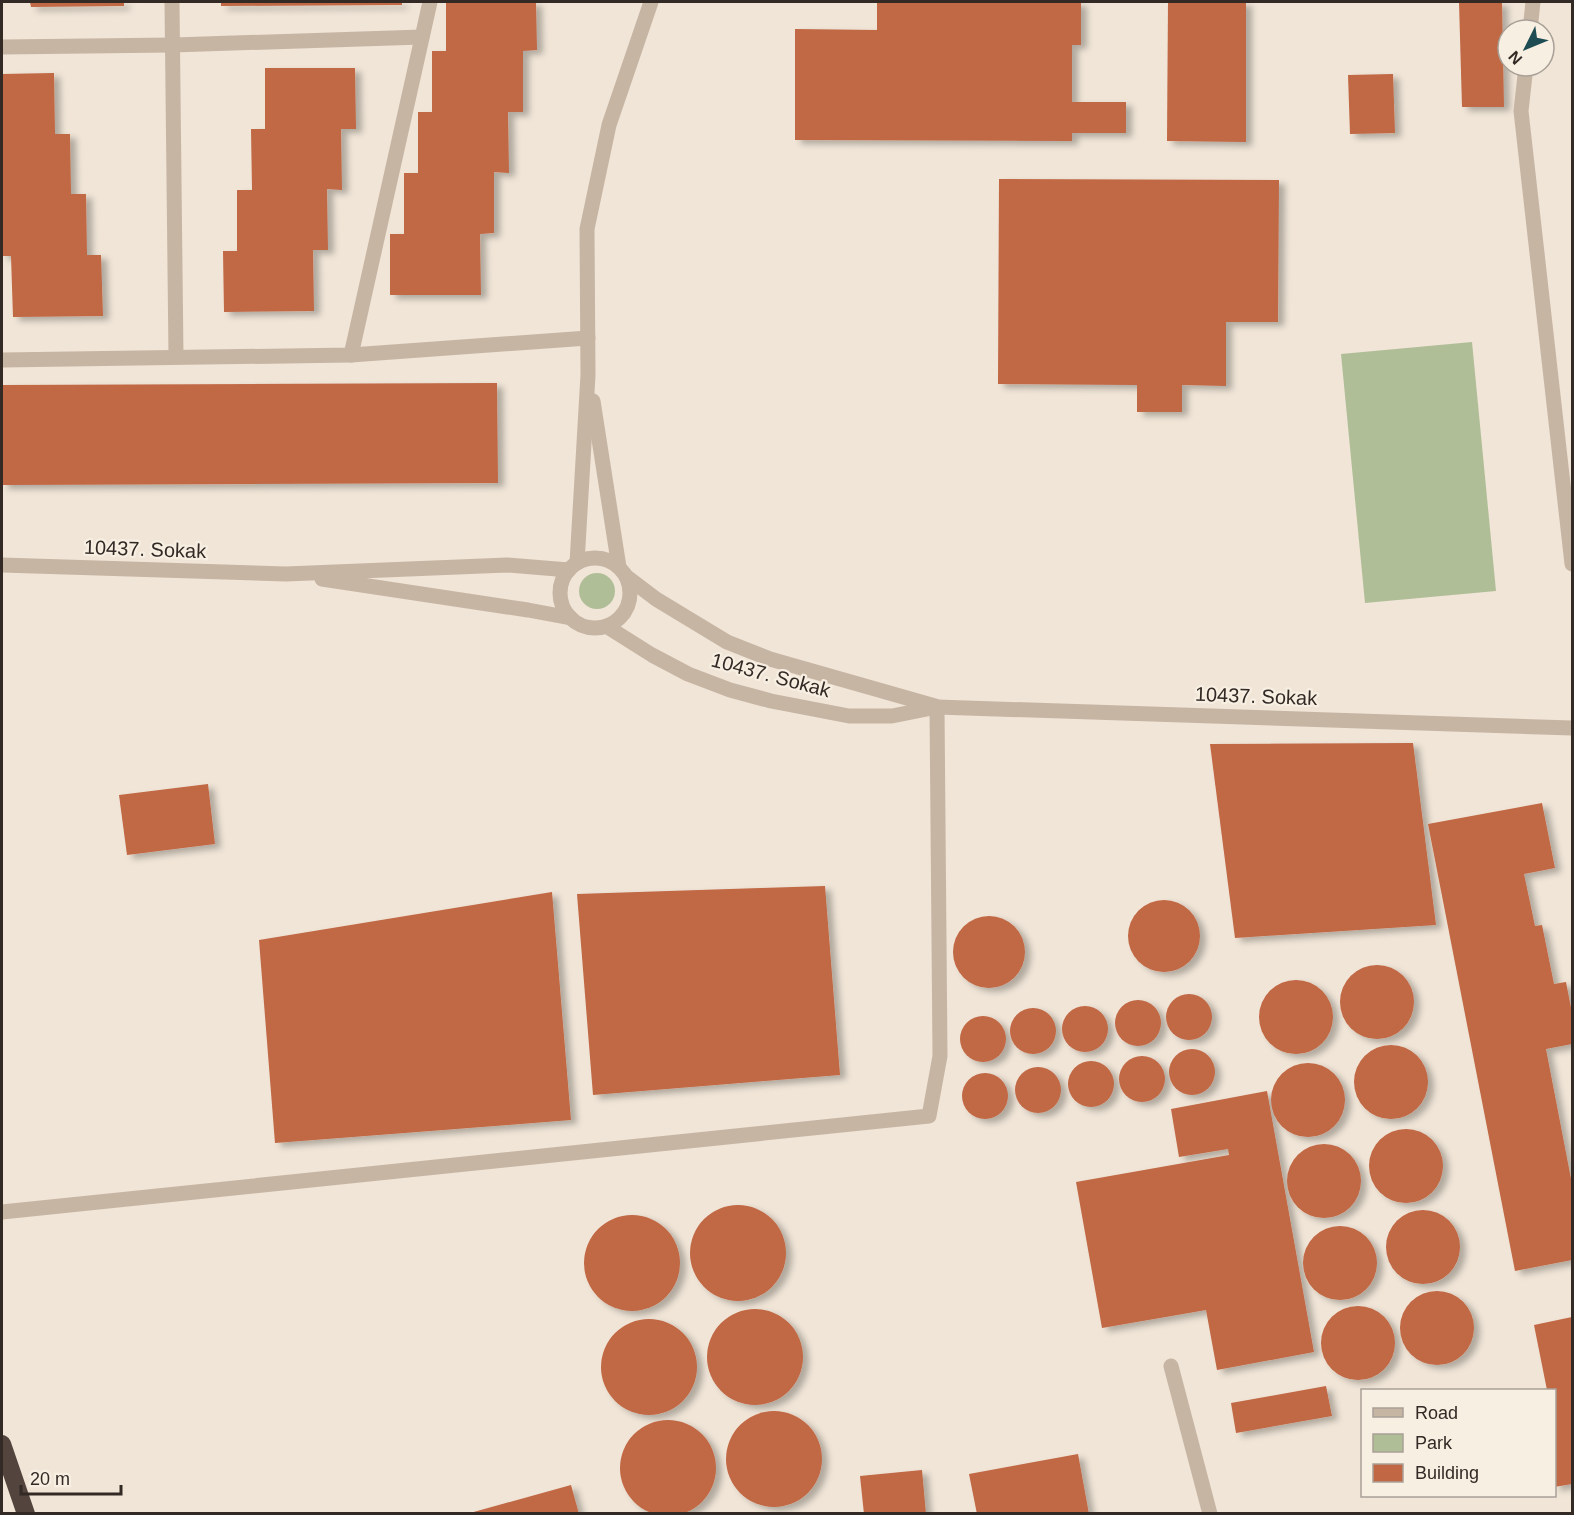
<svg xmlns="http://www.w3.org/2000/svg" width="1574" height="1515" font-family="Helvetica,sans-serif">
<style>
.green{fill:#b0be98}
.building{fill:#c16744;filter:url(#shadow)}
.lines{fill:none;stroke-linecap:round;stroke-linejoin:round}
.lane{stroke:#c7b5a4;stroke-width:15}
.street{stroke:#c7b5a4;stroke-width:15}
.highway{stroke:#53453d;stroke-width:18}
.labels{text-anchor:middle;stroke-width:4.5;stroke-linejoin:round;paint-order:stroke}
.street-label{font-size:20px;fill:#332a25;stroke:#f8efe3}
</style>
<defs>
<filter id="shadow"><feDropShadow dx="6" dy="4" stdDeviation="3" flood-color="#0004"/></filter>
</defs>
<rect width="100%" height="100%" fill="#f0e5d7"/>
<g class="green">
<polygon points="1472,342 1496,591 1365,603 1341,354"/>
<circle cx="597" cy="591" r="18"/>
</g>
<g class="building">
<polygon points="30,2 124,2 124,6 31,7"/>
<polygon points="221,2 402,2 402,5 221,6"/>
<polygon points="446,2 536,2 537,50 523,51 523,112 508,112 509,173 494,172 494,233 480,234 481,295 390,295 390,234 404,234 404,173 418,173 418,112 432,112 432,51 446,51"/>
<polygon points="877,2 1081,2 1081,45 1072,45 1072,102 1126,102 1126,133 1072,133 1072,141 795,140 795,29 877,30"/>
<polygon points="1168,2 1246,2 1246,142 1167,141"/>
<polygon points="1459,2 1502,2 1504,107 1462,107"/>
<polygon points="265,68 355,68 356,129 341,129 342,190 327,189 328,250 313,250 314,311 224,312 223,251 237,251 237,190 252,190 251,129 265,129"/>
<polygon points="54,73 55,134 70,134 71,194 86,194 87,255 101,255 103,316 13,317 11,256 2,256 2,74"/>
<polygon points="1393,74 1395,133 1350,134 1348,75"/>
<polygon points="999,179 1279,180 1278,322 1226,322 1226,386 1182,385 1182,412 1137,412 1137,385 998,384"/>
<polygon points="497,383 498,483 2,485 2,385"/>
<polygon points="1413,743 1436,925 1235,938 1210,744"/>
<polygon points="208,784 215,844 127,855 119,795"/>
<polygon points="1542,803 1555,868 1524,874 1535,926 1542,925 1554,984 1566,982 1572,1013 1572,1044 1546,1049 1572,1184 1572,1260 1515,1271 1428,824"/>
<polygon points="825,886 840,1075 593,1095 577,894"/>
<polygon points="552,892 571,1120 275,1143 259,940"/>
<circle cx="1164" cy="936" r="36"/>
<circle cx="989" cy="952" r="36"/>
<circle cx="1377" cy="1002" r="37"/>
<circle cx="1296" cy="1017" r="37"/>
<circle cx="1189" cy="1017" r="23"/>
<circle cx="1138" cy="1023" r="23"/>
<circle cx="1085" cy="1029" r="23"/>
<circle cx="1033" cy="1031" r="23"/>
<circle cx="983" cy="1039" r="23"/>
<circle cx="1391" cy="1082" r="37"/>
<circle cx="1192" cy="1072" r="23"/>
<circle cx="1142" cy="1079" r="23"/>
<circle cx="1091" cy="1084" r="23"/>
<circle cx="1308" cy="1100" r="37"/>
<circle cx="1038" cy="1090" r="23"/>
<circle cx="985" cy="1096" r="23"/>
<polygon points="1267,1091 1314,1352 1217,1370 1206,1310 1102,1328 1076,1182 1229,1155 1228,1149 1179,1157 1171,1109"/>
<circle cx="1406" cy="1166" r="37"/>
<circle cx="1324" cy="1181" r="37"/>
<circle cx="738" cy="1253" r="48"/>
<circle cx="1423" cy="1247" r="37"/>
<circle cx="632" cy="1263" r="48"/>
<circle cx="1340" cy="1263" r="37"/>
<circle cx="1437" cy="1328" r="37"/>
<circle cx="1358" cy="1343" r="37"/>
<circle cx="755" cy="1357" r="48"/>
<polygon points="1572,1317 1572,1484 1554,1487 1554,1390 1547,1390 1534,1325"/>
<circle cx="649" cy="1367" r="48"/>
<polygon points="1326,1386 1332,1416 1236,1433 1231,1403"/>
<circle cx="774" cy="1459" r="48"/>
<circle cx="668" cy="1468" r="48"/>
<polygon points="1078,1454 1089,1514 977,1514 969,1474"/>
<polygon points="922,1470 926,1514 864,1514 860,1476"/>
<polygon points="571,1485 579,1514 470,1514 470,1513"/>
</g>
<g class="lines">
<polyline class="lane" points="1171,1366 1210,1514"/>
<g class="street">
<polyline points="172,2 176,357"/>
<polyline points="1530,30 1533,2"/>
<polyline points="2,47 173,45 422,37"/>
<polyline points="1526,66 1521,111 1572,564"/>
<polyline points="351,355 430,2"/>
<polyline points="2,360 351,355 588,338"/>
<polyline points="593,401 619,567"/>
<circle cx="595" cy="593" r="35"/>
<polyline points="577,563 588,375 587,229 609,125 651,2"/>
<polyline points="2,565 286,574 507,565 569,570"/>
<polyline points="627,577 656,599 727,642 770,659 935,706"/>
<polyline points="322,579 528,610 571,618"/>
<polyline points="606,626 652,655 688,674 730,690 771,701 849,716 892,716 937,707 1572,728"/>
<polyline points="2,1212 929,1116 940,1056 937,707"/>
</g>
<polyline class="highway" points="2,1444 26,1514"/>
</g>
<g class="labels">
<g class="street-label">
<text transform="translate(145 549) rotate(2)" y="7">10437. Sokak</text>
<text transform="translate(771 675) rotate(15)" y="7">10437. Sokak</text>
<text transform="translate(1256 696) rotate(2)" y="7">10437. Sokak</text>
</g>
</g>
<rect width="1574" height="1515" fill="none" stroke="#332a25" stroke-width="6"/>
<rect x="1361" y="1389" width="195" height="108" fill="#f8efe3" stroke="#a9a097" stroke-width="1.5"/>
<rect x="1373" y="1408" width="30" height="9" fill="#c7b5a4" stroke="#a9a097" stroke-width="1.5"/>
<text x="1415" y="1419" font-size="18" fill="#332a25">Road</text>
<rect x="1373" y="1434" width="30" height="18" fill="#b0be98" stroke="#a9a097" stroke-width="1.5"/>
<text x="1415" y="1449" font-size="18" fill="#332a25">Park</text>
<rect x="1373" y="1464" width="30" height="18" fill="#c16744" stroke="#a9a097" stroke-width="1.5"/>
<text x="1415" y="1479" font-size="18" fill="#332a25">Building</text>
<g transform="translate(1526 48) rotate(227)"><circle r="28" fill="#f8efe3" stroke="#a9a097" stroke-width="1.5"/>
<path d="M0-4.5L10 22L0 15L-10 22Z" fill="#1d4c52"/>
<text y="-9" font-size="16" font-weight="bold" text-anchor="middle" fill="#332a25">N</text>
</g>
<path d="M21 1485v9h100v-9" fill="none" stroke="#332a25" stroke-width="3"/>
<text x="30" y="1485" font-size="18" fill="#332a25" stroke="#f8efe3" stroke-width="4.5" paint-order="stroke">20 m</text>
</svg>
